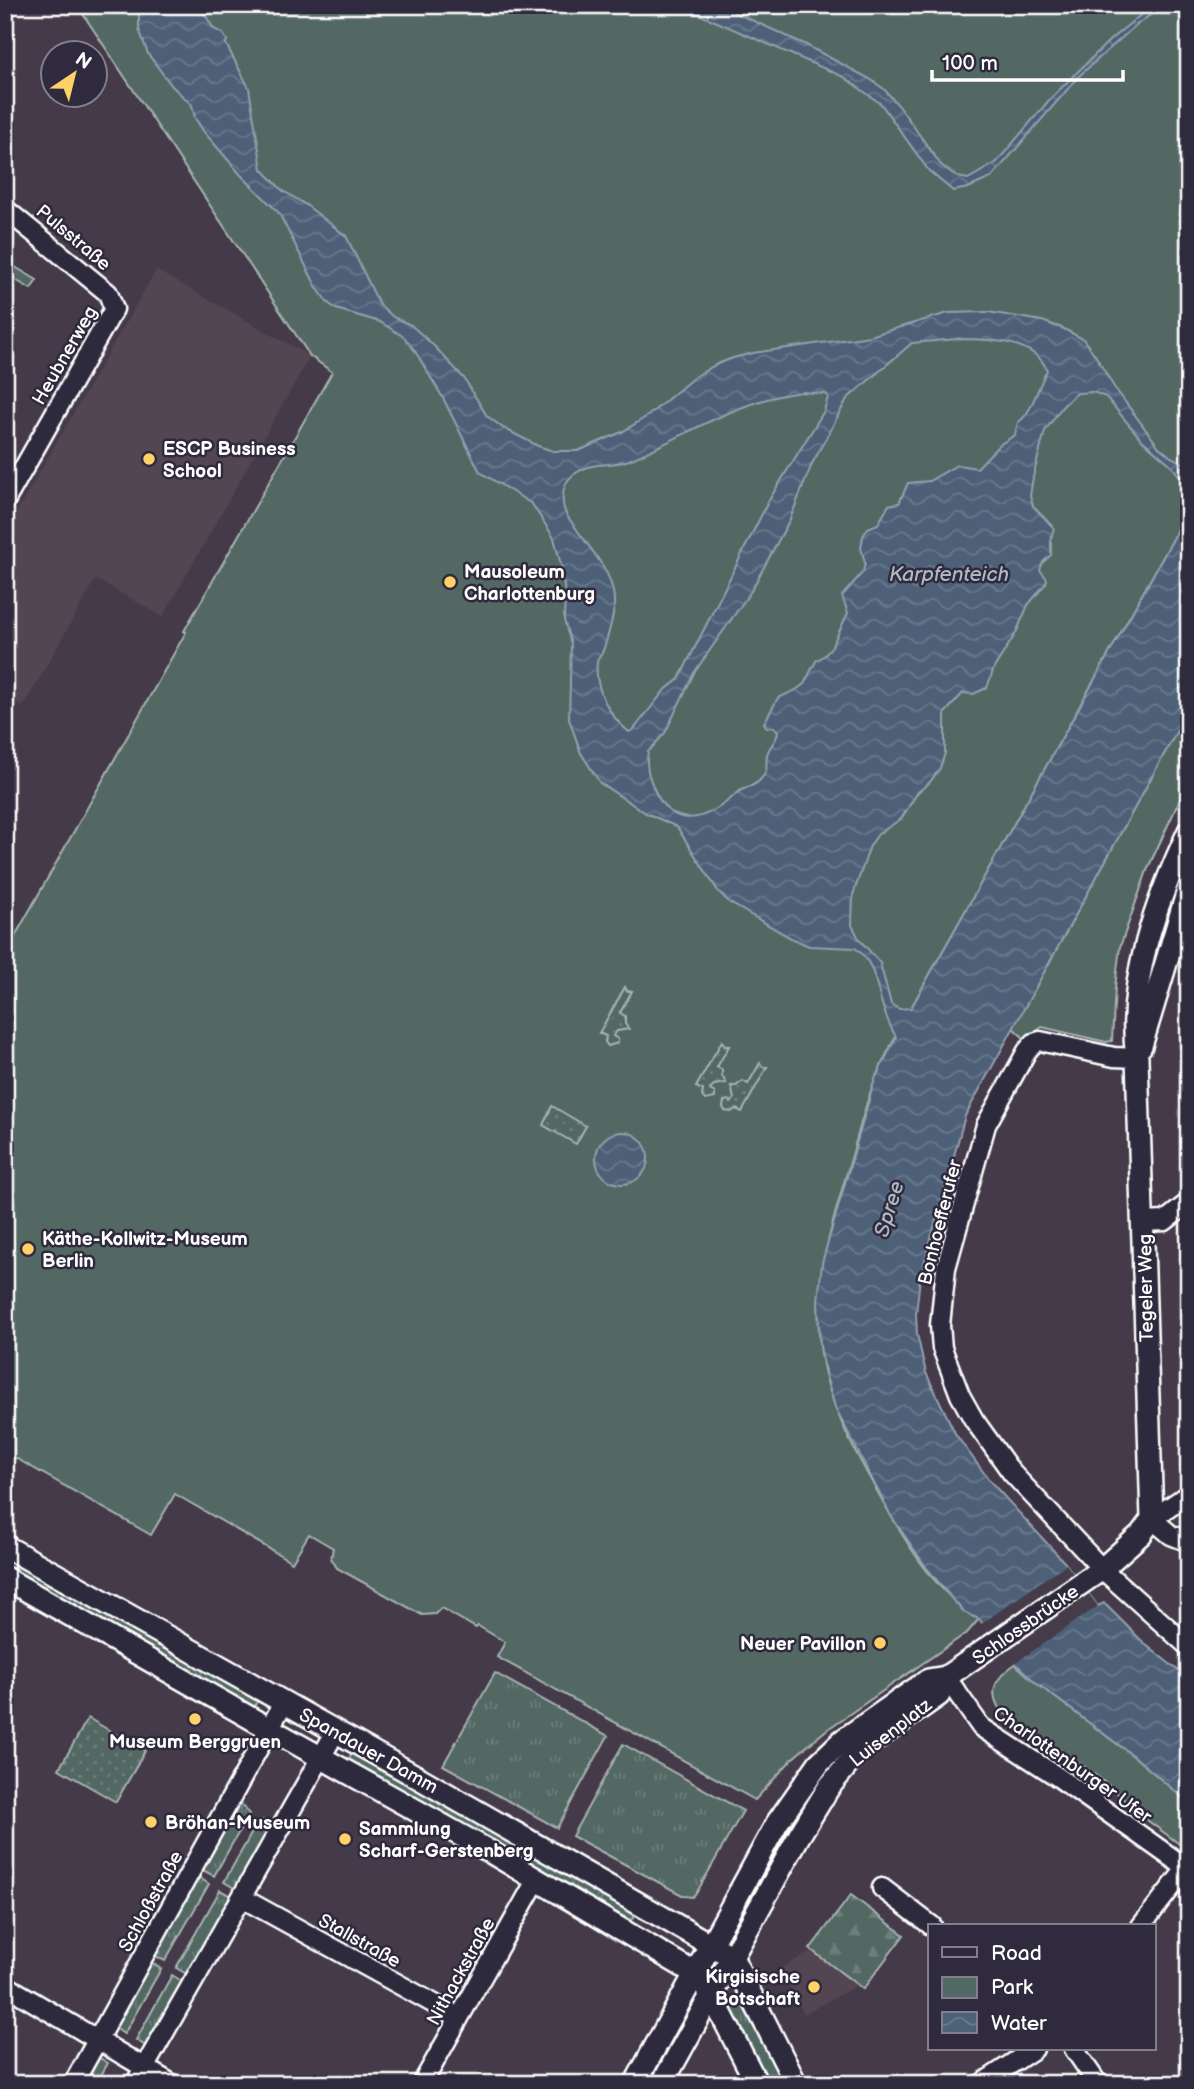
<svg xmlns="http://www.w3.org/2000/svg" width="1194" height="2089" font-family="'Balsamiq Sans',sans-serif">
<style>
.built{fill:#534551}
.grass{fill:url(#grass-tufts);stroke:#a8b4b2;stroke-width:2}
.forest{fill:url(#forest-firs);stroke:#a8b4b2;stroke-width:2}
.park{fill:#526864;stroke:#a8b4b2;stroke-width:2}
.garden{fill:url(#garden-dots);stroke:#a8b4b2;stroke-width:2}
.water{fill:url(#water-waves);stroke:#94a0ae;stroke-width:2;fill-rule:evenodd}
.pier{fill:#443a49}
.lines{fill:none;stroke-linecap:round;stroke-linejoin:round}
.minor-casing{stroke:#fff;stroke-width:23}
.major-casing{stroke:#fff;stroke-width:26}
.minor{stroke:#2f2a3d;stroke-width:18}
.major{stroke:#2f2a3d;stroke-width:21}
.poi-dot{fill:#ffd166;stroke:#2f2a3d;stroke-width:2.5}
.labels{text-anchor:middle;stroke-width:5;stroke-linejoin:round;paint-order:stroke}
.street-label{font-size:19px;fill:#fff;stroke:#2f2a3d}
.poi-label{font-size:19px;font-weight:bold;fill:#fff;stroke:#2f2a3d;text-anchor:start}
.water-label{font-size:21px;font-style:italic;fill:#afb8c2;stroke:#2f2a3d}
</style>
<defs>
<pattern id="grass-tufts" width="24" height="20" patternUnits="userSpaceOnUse" patternTransform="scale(1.75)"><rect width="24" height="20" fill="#526864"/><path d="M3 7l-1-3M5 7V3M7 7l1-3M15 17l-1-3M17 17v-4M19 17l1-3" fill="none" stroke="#6c7f7b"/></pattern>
<pattern id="forest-firs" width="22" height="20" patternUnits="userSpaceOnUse" patternTransform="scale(1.75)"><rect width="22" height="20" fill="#526864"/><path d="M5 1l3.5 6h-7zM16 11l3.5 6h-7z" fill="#6c7f7b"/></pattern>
<pattern id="garden-dots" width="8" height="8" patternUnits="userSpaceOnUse" patternTransform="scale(1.75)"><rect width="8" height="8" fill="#526864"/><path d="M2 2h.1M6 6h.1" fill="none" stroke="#6c7f7b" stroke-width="1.8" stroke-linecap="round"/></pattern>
<pattern id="water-waves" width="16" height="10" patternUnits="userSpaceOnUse" patternTransform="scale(1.75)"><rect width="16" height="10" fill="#4d6178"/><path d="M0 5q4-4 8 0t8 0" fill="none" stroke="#68798c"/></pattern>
</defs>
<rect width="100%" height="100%" fill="#443a49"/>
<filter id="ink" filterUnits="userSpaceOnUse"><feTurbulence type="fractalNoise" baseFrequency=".0143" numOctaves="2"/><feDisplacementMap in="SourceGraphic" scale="14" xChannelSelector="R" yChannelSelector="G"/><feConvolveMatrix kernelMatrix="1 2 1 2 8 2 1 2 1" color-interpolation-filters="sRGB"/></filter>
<g filter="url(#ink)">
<g class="built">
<polygon points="156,270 310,356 163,617 96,579 23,707 5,697 5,532"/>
<polygon points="813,1951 858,1985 804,2014 780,1968"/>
</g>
<g class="grass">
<polygon points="5,261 37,280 31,289 5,274"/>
<polygon points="1189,846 1189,873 1180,892 1141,1029 1146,971"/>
<polygon points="5,1555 259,1698 253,1709 5,1569"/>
<polygon points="495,1673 608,1736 557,1828 443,1765"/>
<polygon points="623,1744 743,1811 697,1892 692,1897 684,1896 572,1836"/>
<polygon points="353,1751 636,1912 635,1916 631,1920 626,1918 347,1762"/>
<polygon points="238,1803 244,1807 249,1814 214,1876 201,1869"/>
<polygon points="259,1820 269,1821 275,1825 242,1884 239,1883 236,1889 224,1882"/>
<polygon points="782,1836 786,1838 736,1927 731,1924"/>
<polygon points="197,1876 209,1884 165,1961 152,1954"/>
<polygon points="220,1890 231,1896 229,1900 231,1902 190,1976 176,1968"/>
<polygon points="149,1961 161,1969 124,2034 112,2026"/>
<polygon points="172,1975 185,1983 149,2048 136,2040"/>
<polygon points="739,1999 784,2084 769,2084 731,2011"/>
<polygon points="95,2055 108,2063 96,2084 79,2084"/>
</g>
<polygon class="forest" points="851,1895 904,1935 863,1989 810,1949"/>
<g class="park">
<path d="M77,5H1189V507L1172,541L911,1008C899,1031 885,1055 875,1079C863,1111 856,1144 846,1176C827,1241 809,1301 824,1370C835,1418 861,1463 885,1505C908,1546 938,1595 979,1619L968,1632L825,1731L793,1758L755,1800L497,1657L505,1642L478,1626L476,1628L441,1608L435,1614L422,1615L337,1568L331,1558L333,1548L309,1534L292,1562L175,1494L151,1535L5,1452V954L186,632L184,631L332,372L310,356Z"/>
<polygon points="1189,709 1189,780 1148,868 1120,947 1115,987 1112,1041 1106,1042 1042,1027 1025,1039 1013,1028"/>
<path d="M1015,1664L1036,1683L1136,1758L1189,1803V1851L1140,1815L1113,1789L1085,1767L1001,1711C986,1690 998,1676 1015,1664Z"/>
</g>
<g class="garden">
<polygon points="625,987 627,991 632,991 620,1013 625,1016 625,1024 629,1029 617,1031 613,1036 618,1039 618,1043 608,1046 605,1042 606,1036 599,1033"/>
<polygon points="722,1041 725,1046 729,1046 717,1067 722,1070 722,1076 726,1083 714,1085 710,1090 715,1093 715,1098 705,1100 702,1096 703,1090 696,1087"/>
<polygon points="760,1063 763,1067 767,1067 742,1112 736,1109 731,1112 725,1111 723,1107 724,1101 728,1100 731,1103 734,1099 731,1086 736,1086 743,1081 748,1084"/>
<polygon points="552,1106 586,1126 576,1144 543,1125"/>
<polygon points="88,1718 145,1751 116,1802 59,1769"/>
</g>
<g class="water">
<path d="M139,5H199L214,29L222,33L227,40L226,44L249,88L262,169L282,190L306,205L346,236L379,304L393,317L411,325L434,346L464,378L487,416L503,428L538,446L553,451H578L622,432L649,415L693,378L715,365L733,358L753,353L870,336L948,313L988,312L1042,321L1062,328L1083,339L1095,355L1114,387L1159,447L1171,457L1189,466V488L1170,464L1141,439L1106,397L1093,392L1078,393L1072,397L1062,407L1045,431L1033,477L1030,496L1033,506L1054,528L1051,538V555L1043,562L1040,570L1047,579L1046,583L1028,605L1016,633L994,668L987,688L973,694L963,693L945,713V753L940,768L930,782L918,792L901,819L878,834L870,846L853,895L852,925L859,939L880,963L891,1004L899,1009L911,1008L1172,541L1189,507V709L965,1116L920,1278L916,1314L917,1334L926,1373L956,1435L990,1481L1065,1563L1098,1606L1104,1603L1146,1645L1189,1679V1803L1136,1758L1036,1683L1011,1659L979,1619L964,1612L953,1600L926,1567L891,1516L835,1407L826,1376L820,1346L818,1301L822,1263L875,1079L896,1037C891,1028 886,1017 883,1007C876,987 875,961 855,948L809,946L791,938L730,903L718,891L677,827L646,813L600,783L581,753L569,719L571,644L564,620L565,594L561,565L554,538L532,504L480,472L443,398L415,351L404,337L380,322L336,309L327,302L316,286L279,213L241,175L204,132L195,118L192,105L172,86L148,54L139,29ZM957,339C985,339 1035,339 1047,370C1039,384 1031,416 1018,422L1015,435L999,445L977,468L957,465L929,481L908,483L899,503L889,505L878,524L868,528L863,536L861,548L865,563L863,572L842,596L848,613L832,646L825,655L816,661L804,684L796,690L778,698L764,723L767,728L774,727L778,731C778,741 769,745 767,755C765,766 770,769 760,780C754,787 744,787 737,793C708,820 673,833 654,789C649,777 645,766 648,752L665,733L694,673L751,591L790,519L812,464L847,399L912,343ZM802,392L826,394L828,397L824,411L769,500L679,679L664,691L634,729L629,732C609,716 594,688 597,662C598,657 600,657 602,653C606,644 614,615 614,606C616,574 591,551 575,527C570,520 563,512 563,503C562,492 564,482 573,475C595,459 608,468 629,460C686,436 739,399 802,392Z"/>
<polygon points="685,5 719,5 804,44 870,79 884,89 899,106 941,165 958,177 968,179 996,163 1050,99 1111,39 1153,5 1164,5 1135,26 1079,76 991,178 968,188 953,191 929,171 881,104 844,77 696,13"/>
<circle cx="622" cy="1158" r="26"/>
</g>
<polygon class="pier" points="1066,1564 1098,1606 1012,1665 980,1625"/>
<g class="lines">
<defs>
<g id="minor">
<polyline points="5,209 108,293 114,309 5,501"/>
<polyline points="1137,1058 1114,1057 1040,1041 1034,1043 1027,1051 986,1125 946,1268 940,1325 942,1348 960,1395 974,1420 1012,1473 1102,1569 1189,1647"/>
<polyline points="1144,1222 1165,1221 1189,1202"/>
<polyline points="1189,1494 1152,1519 1171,1535 1189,1542"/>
<polyline points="946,1677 981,1727 1058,1777 1189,1870"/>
<polyline points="882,1888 932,1926"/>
<polyline points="242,1898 458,2017"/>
<polyline points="1141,1926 1185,1870"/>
<polyline points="5,1985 172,2084"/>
<polyline points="1074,2049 1098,2084"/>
<polyline points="73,2084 284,1702"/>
<polyline points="135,2084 336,1731"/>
<polyline points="422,2084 537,1879"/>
<polyline points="981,2084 1034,2049"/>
</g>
<g id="major">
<polyline points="1141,1046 1189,887"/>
<polyline points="5,1546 419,1778 732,1957"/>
<polyline points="5,1578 254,1720 487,1850 696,1974 711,1994 757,2084"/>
<polyline points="732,1957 796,2084"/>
<path d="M635,2084L777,1823L819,1763L843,1740L928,1680L946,1677L1102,1569L1141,1534L1152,1519L1137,1058C1126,980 1157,900 1189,831"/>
<polyline points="662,2084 799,1836 829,1787 859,1751 939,1695 946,1677"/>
</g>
</defs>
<use href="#minor" class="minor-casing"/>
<use href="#major" class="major-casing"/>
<use href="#minor" class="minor"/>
<use href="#major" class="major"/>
</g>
</g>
<g class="poi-dot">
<circle cx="149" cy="459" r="7"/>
<circle cx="450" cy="582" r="7"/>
<circle cx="28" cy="1249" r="7"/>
<circle cx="880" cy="1643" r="7"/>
<circle cx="195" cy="1719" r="7"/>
<circle cx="151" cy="1822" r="7"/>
<circle cx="345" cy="1839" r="7"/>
<circle cx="814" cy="1987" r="7"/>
</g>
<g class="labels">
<g class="street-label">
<text transform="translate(74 237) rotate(40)" y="7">Pulsstraße</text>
<text transform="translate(64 355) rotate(-60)" y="7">Heubnerweg</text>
<text transform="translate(939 1222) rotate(-76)" y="7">Bonhoefferufer</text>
<text transform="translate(1145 1288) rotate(-91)" y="7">Tegeler Weg</text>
<text transform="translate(1025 1624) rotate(-35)" y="7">Schlossbrücke</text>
<text transform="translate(890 1732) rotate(-38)" y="7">Luisenplatz</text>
<text transform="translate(369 1750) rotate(29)" y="7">Spandauer Damm</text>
<text transform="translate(1073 1764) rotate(35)" y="7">Charlottenburger Ufer</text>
<text transform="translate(150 1901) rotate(-61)" y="7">Schloßstraße</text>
<text transform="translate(360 1940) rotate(29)" y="7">Stallstraße</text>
<text transform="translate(460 1971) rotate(-61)" y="7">Nithackstraße</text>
</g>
<g class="poi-label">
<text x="163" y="455">ESCP Business<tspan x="163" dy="22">School</tspan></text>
<text x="464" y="578">Mausoleum<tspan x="464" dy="22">Charlottenburg</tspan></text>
<text x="42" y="1245">Käthe-Kollwitz-Museum<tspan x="42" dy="22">Berlin</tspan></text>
<text x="866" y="1650" text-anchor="end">Neuer Pavillon</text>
<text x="195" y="1748" text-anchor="middle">Museum Berggruen</text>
<text x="165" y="1829">Bröhan-Museum</text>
<text x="359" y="1835">Sammlung<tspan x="359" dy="22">Scharf-Gerstenberg</tspan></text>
<text x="800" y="1983" text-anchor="end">Kirgisische<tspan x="800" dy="22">Botschaft</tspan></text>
</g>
<g class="water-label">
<text x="949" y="581">Karpfenteich</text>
<text transform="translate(889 1209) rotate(-73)" y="7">Spree</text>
</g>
</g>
<rect width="1194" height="2089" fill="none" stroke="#2f2a3d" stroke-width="28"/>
<rect x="14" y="14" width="1166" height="2061" fill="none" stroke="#fff" stroke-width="2.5" filter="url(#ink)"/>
<rect x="928" y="1924" width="228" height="126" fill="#2f2a3d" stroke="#827f8b" stroke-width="2"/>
<rect x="942" y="1947" width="35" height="10" fill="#2f2a3d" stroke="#827f8b" stroke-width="2"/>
<text x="991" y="1960" font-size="21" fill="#ffffff">Road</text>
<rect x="942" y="1977" width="35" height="21" fill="#526864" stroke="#827f8b" stroke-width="2"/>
<text x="991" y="1994" font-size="21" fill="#ffffff">Park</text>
<rect x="942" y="2012" width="35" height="21" fill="url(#water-waves)" stroke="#827f8b" stroke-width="2"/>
<text x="991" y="2030" font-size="21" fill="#ffffff">Water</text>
<g transform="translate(74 74) rotate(35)"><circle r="33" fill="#2f2a3d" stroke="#827f8b" stroke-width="2"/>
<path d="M0-5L12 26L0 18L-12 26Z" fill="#ffd166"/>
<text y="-10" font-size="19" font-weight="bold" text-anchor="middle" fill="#ffffff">N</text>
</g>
<path d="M932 70v10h191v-10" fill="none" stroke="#ffffff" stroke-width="3.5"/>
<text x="942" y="70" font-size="21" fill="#ffffff" stroke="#2f2a3d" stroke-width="5" paint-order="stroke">100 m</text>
</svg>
